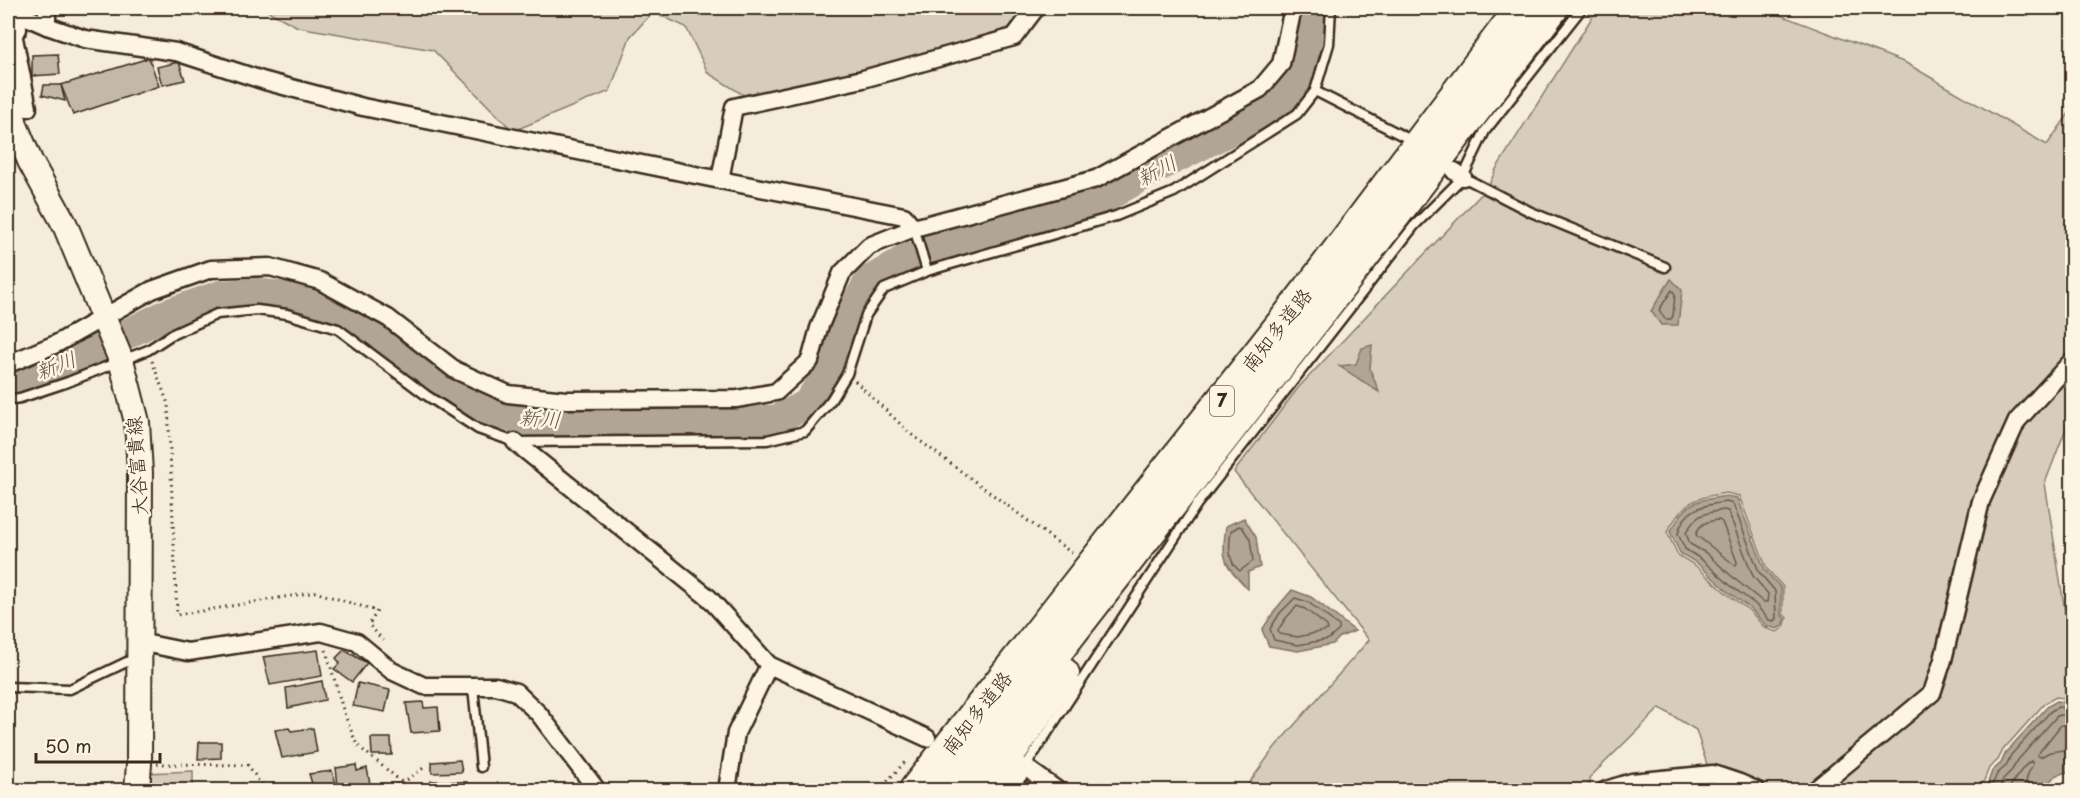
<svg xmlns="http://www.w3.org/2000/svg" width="2080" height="798" font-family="'Playpen Sans','Klee One',sans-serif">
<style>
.green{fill:#d6cdbd;stroke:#887c6e;stroke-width:1.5;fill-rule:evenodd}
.water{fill:#b0a596;stroke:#817466;stroke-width:1.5}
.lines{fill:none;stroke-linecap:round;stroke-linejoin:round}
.shore{stroke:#6a5b4e;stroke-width:1.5}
.river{stroke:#b0a596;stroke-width:30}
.building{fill:#c3b9aa;stroke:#3b2a1e;stroke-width:1.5}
.lane-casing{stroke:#3b2a1e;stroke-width:13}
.street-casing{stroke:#3b2a1e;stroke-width:21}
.secondary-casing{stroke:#3b2a1e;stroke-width:28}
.highway-casing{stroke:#3b2a1e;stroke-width:36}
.path{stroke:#3b2a1e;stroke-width:3;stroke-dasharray:1.5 4.5;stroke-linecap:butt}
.lane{stroke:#fcf5e5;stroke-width:8}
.street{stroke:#fcf5e5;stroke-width:16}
.secondary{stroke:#fcf5e5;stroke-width:24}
.highway{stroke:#fcf5e5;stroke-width:32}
.labels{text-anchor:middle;stroke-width:5;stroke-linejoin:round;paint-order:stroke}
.shield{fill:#fcf5e5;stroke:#75675a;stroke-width:1.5}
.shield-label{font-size:18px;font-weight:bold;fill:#3b2a1e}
.street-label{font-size:20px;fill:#3b2a1e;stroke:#fcf5e5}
.water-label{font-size:21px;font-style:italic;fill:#645548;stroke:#fcf5e5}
</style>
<rect width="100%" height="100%" fill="#f4eddd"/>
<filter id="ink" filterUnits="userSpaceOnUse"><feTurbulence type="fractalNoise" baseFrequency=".0167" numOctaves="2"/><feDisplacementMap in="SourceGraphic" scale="12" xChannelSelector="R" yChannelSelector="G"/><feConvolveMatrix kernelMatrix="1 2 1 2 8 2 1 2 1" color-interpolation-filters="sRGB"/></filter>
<g filter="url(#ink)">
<g class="green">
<polygon points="262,8 1024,8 1009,28 855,73 745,96 708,73 686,27 653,12 630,37 610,91 513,131 433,50 298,27"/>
<path d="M1598,8H1762L1906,63L2047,145L2072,109V413L2045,483L2067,625L2072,626V699L2056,697L2045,703L2003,750L1998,760L1989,768L1983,783L1972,790H1715L1696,730L1660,708L1589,778L1590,790H1244L1275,747L1369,640L1234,472L1298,388L1488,187L1496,169ZM1726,493L1739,496L1767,569L1783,587V614L1787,618L1784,627L1777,632L1765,628L1750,611L1726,593L1696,566L1678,555L1667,532C1686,501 1690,499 1726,493Z"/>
<polygon points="193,771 193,790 146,790 147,773"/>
</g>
<g class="water">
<polygon points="1671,279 1682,290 1678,325 1661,325 1651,311"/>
<polygon points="1372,345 1370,369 1379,392 1339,366 1356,364 1362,348"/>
<path d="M1726,496L1737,498L1765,570L1781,588V614L1785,619L1782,626L1777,629L1766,626L1751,609L1727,591L1698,564L1680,553L1670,532C1689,501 1691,501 1726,496Z"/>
<path d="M1244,518L1256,537L1260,567L1248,572V589C1224,564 1221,560 1226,526Z"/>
<polygon points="1292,590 1311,597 1355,631 1340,637 1333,644 1298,651 1269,646 1262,630 1275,610"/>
<path d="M2057,701L2072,703V771C2058,774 2051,775 2046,790H1978L1987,785L1992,771L2001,763L2006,752L2048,706Z"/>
</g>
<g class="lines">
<g class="shore">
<polygon points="1672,290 1675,294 1673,316 1671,319 1665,319 1659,310"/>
<path d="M1726,502L1733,504L1759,572L1775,591L1776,618L1774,621L1769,620L1755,604L1731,586L1701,559L1685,549L1678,534C1684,508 1703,505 1726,502Z"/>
<path d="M1724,510L1728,511L1753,576L1768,594L1767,602H1763L1736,580L1706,553L1690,544L1686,533C1697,513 1704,513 1724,510Z"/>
<path d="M1719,520L1722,522L1737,562L1736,566L1696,535C1699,523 1708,521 1719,520Z"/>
<path d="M1239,526L1242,527L1250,539L1253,561L1240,571C1227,562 1229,545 1231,531Z"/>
<polygon points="1295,598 1308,602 1339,626 1339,630 1329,639 1298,645 1274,640 1270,629 1280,613"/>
<polygon points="1297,606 1305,609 1327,626 1328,630 1298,637 1279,634 1278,630 1286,618"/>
<polyline points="2072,725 2061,725 2037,755 2040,757 2050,752 2072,749"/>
<polyline points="1990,790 1997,774 2006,766 2011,755 2051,711 2058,707 2072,709"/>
<polyline points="1999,790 2003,779 2012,770 2018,760 2056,717 2060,715 2072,716"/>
<path d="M2009,790C2011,783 2025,764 2031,761L2033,764L2028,774L2024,790"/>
</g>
<g class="river">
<polyline points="927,251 1096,203 1156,168 1263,114 1287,95 1303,69 1314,30 1313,8"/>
<polyline points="125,335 167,314 221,295 258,293 302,299 344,315 382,337 458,399 488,412 530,421 776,420 807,404 831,369 842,329 869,281 909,257"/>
<polyline points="8,382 63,366 103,346"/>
</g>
</g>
<g class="building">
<polygon points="58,54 60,74 32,76 32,55"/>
<polygon points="149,58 159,86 73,115 61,85"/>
<polygon points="179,62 185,80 162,85 157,67"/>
<polygon points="44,85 61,85 65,101 42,95"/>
<polygon points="318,650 322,676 270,685 263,657"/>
<polygon points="344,650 367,663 352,682 334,669 340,663 336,658"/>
<polygon points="322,681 325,700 288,708 286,688"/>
<polygon points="358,683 390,690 385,712 353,706"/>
<polygon points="423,702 424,708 438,707 440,731 411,733 406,703"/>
<polygon points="289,728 291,731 313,728 317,752 282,758 275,730"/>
<polygon points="371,738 391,738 392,755 372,755"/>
<polygon points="199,742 221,742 221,758 198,759"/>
<polygon points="460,760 462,772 432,773 432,762"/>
<polygon points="356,765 357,771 367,768 371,789 351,790 350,784 338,786 336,768"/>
<polygon points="332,771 338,790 314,790 309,774"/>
<polygon points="431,781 467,782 466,790 432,790"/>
</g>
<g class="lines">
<defs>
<g id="lane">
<polyline points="1315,91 1405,137"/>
<polyline points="1463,177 1531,212 1665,267"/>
<polyline points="914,228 927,271"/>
<polyline points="8,400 20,398 68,382 148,350 171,335 217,314 257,310 287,314 338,329 426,395 478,429 515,442 767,440 805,431 831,400 847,374 866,315 884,289 927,271 1116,216 1174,192 1297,114 1315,91 1329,44 1331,8"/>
<polyline points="8,687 70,689 135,658"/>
<polyline points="473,687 481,767"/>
<polyline points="1025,767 1197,504 1414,226 1463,177 1485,131 1582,8"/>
</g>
<g id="street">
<polyline points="15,8 18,29 13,33 28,108"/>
<polyline points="8,9 47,26 47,8"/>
<polyline points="47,26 85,39 176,52 265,81 363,107 720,180 904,216 914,228"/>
<polyline points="1454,171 1463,177"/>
<polyline points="720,180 734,107 863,79 1014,37 1036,8"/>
<polyline points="8,364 56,344 152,290 211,269 270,267 320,281 388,318 455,370 508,394 566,400 737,399 776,392 810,361 819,328 842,273 869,246 914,228 1096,179 1260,89 1281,64 1293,8"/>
<polyline points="515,442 709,598 769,665 927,738"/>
<polyline points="139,642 188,652 321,632 357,642 392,671 424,686 496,686 516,692 539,714 597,790"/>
<polyline points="727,790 736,733 769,665"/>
<polyline points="1006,790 1025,767 1057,790"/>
<polyline points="1606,790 1632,782 1713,774 1740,783 1756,790"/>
<polyline points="1815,790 1932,693 1943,660 1981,501 2017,421 2072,361"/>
</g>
<polyline id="secondary" points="8,94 15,125 30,161 65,225 121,360 137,422 140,473 139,764 137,790"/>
<g id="highway">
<polyline points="916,790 1310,289 1522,8"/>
<polyline points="948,790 1307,329 1552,8"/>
<polyline points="984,790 1063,674"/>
</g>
</defs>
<use href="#lane" class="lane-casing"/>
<use href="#street" class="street-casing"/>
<use href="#secondary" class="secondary-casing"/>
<use href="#highway" class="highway-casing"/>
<g class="path">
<polyline points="152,361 168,404 177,615 315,592 377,611 369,625 383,640"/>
<polyline points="855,381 912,435 1073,554"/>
<polyline points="326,650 344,713 357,745 403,783"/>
<polyline points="157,764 248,765 265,790"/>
<polyline points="373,790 403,783 426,766"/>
<polyline points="879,790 906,761"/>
</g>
<use href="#lane" class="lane"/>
<use href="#street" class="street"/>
<use href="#secondary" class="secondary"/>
<use href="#highway" class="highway"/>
</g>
</g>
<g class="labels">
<rect class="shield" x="1210" y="386" width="24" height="30" rx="4.5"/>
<g class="shield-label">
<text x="1222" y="407">7</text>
</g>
<g class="street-label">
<text transform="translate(1277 330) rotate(-52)" y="7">南知多道路</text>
<text transform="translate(137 466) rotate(-94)" y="7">大谷富貴線</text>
<text transform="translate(977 713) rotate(-52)" y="7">南知多道路</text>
</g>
<g class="water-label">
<text transform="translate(1157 171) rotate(-28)" y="7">新川</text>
<text transform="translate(56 366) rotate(-21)" y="7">新川</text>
<text transform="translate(540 419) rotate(4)" y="7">新川</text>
</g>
</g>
<rect width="2080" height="798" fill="none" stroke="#fcf5e5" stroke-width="30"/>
<rect x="15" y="15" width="2050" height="768" fill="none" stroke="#3b2a1e" stroke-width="2" filter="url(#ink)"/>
<path d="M36 753v9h124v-9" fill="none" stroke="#3b2a1e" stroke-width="3"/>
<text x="45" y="753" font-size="18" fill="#3b2a1e" stroke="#fcf5e5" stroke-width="4.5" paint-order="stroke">50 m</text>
</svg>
